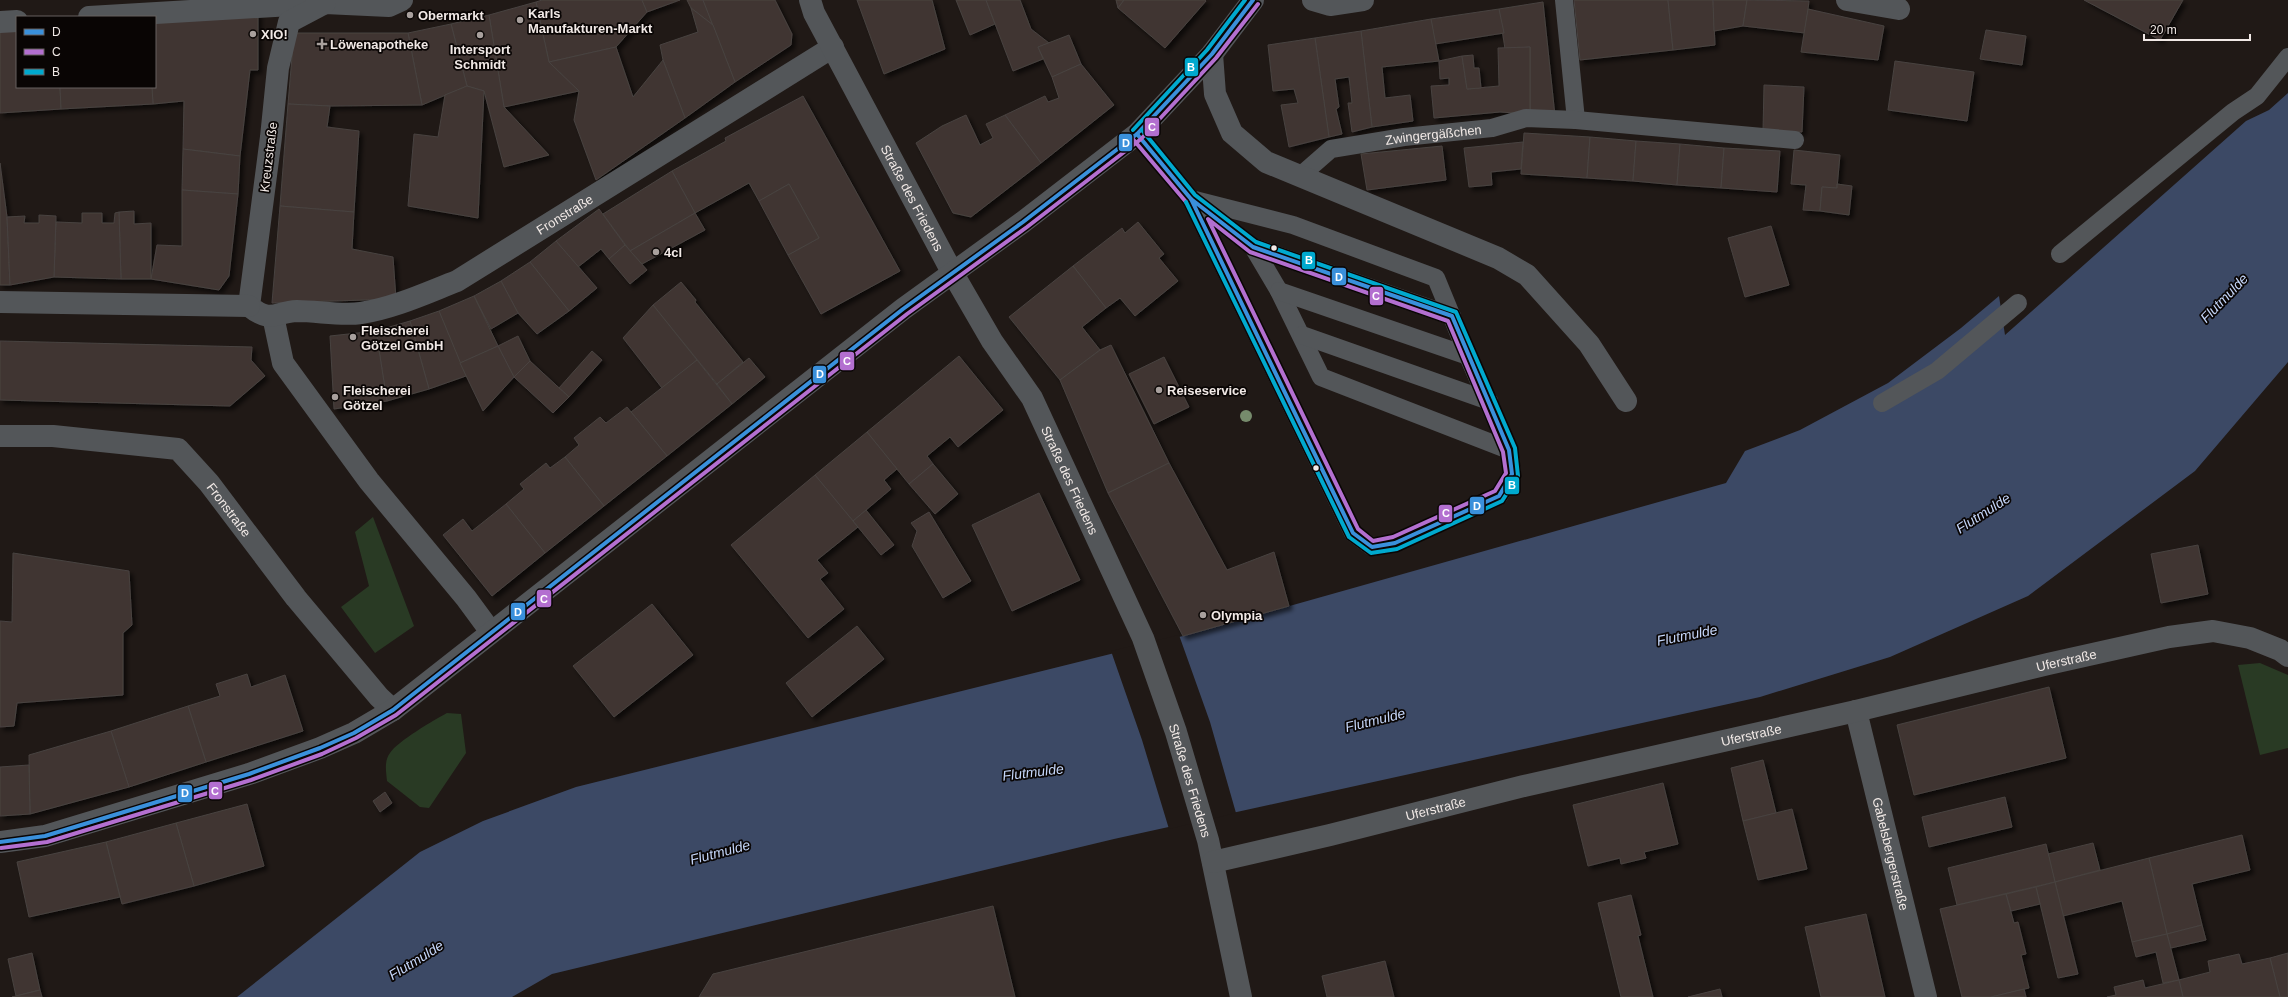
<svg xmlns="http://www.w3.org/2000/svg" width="2288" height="997" font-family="Helvetica,sans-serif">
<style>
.green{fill:#293a24}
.water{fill:#3c4965}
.pier{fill:#201916}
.building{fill:#403632;stroke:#484240;filter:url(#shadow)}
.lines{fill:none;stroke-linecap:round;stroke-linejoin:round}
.service{stroke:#535659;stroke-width:18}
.pedestrian{stroke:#535659;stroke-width:22}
.minor{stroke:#535659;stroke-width:22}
.bus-1-casing{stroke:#090504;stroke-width:7}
.bus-2-casing{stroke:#090504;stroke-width:7}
.bus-3-casing{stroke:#090504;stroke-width:7}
.bus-1{stroke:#3a90db;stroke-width:4}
.bus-2{stroke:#b36fd0;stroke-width:4}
.bus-3{stroke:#00a9ce;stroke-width:4}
.tree{fill:#768b6c}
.poi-dot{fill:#a8a09d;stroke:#090504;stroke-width:1.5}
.bus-dot{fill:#f1e9e6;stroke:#090504;stroke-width:1.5}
.labels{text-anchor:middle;stroke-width:3.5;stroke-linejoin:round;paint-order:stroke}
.poi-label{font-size:13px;font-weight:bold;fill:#f1e9e6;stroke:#090504;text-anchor:start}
.street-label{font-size:13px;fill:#f1e9e6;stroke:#090504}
.water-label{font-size:14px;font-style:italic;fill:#c5d6f9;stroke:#090504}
.line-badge{stroke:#090504;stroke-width:1.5}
.badge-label{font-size:11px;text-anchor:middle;font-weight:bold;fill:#fff}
</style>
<defs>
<filter id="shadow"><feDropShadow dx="3.5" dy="3.5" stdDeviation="2" flood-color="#0009"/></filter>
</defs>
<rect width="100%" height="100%" fill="#201916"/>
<g class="green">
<polygon points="373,517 414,626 375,653 341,607 369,586 355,532"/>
<polygon points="2260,663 2288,675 2288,748 2260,755 2238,665"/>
<path d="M447,713L461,714L466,753L429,808L420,807L387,781C386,771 384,761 390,753C398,741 434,720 447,713Z"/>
</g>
<polygon class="water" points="2288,93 2288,362 2195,471 2028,596 1890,657 1760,697 1114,839 552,974 512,997 237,997 420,852 483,821 576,787 1183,636 1726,483 1745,451 1800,430 1888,383 1961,328 1999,296 2005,335 2246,121 2269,110"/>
<polygon class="pier" points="1179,635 1210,722 1236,813 1169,829 1142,740 1111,651"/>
<g class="building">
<polygon points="542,0 642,0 647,12 616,47 549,62 536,2"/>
<polygon points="642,0 680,0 647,12"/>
<polygon points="687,0 703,0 713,25 691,8"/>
<polygon points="703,0 775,0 792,34 791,45 735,82"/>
<polygon points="857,0 932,0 945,49 884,74"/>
<polygon points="956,0 986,0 995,24 970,35"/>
<polygon points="986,0 1020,0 1031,29 1049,43 1038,47 1043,59 1013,71"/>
<polygon points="1116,0 1124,0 1118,8"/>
<polygon points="1124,0 1205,0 1206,1 1165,48 1118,8"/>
<polygon points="1574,0 1668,0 1673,50 1580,60"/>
<polygon points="1668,0 1713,0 1715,45 1673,50"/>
<polygon points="1713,0 1747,0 1743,26 1714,31"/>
<polygon points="1747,0 1809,1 1805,33 1743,26"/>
<polygon points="2084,0 2183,0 2160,40"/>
<polygon points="536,2 549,62 579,91 504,107 489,15"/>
<polygon points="1543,2 1555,116 1530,114 1530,47 1505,49 1499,9"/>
<polygon points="691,8 713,25 735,82 685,118 663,60 660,45 698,32"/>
<polygon points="1499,9 1504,33 1435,44 1431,19"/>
<polygon points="1808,9 1884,26 1878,60 1801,52"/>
<polygon points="258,13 258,70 250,70 240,156 183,149 184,101 153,104 152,87 155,87 155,20"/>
<polygon points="489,15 504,107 549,155 504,167 484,91 467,86 451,24"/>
<polygon points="1431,19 1439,61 1382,67 1385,98 1410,95 1413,121 1372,127 1361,31"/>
<polygon points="451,24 467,86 422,105 408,33"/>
<polygon points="17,29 17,87 60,87 61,109 0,113 0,31"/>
<polygon points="1986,30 2026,36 2022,65 1980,59"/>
<polygon points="1361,31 1372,127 1352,132 1348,103 1352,103 1349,77 1335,79 1339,107 1336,109 1342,134 1329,137 1315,38"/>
<polygon points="294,33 408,33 422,105 330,106 288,104"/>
<polygon points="1069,35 1081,64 1052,77 1038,47"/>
<polygon points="1315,38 1329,137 1289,147 1281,105 1298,103 1294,89 1273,91 1268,45"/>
<polygon points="616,47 633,97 663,60 685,118 596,180 574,120 579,91 549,62"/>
<polygon points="1530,47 1530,114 1500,112 1434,118 1431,86 1449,85 1449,78 1440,79 1439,61 1462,56 1467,89 1499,86 1498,48"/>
<polygon points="1473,55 1474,68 1479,68 1481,88 1467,89 1462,56"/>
<polygon points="1895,61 1974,72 1967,121 1888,110"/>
<polygon points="1081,64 1114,105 1041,163 1005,115 1045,96 1048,102 1059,98 1052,77"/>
<polygon points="1764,85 1804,87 1802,132 1763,131"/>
<polygon points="467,86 484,91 478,218 408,206 414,134 438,137 445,95"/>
<polygon points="60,87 152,87 153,104 61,109"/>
<polygon points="803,96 900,271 821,314 788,255 819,238 789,184 759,201 749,183 695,213 672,171 726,141 725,138"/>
<polygon points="288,104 330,106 327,127 359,131 354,212 280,206"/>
<polygon points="966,115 980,145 993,138 986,124 1005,115 1041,163 971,217 953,213 916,143 942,126"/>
<polygon points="1524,133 1590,137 1587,178 1521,174"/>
<polygon points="1590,137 1636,141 1633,181 1587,178"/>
<polygon points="1636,141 1680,144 1677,185 1633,181"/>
<polygon points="1523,142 1521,169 1491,172 1492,185 1469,187 1464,148"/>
<polygon points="1680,144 1724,148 1721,188 1677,185"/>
<polygon points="1442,146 1446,180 1367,190 1361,154"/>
<polygon points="1724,148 1780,151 1777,192 1721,188"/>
<polygon points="183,149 240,156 238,194 182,190"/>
<polygon points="1794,150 1840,155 1837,188 1822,187 1820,211 1803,210 1806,185 1791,184"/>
<polygon points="0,163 7,217 10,285 0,285"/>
<polygon points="672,171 695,213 630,251 603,214"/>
<polygon points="789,184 819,238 788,255 759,201"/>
<polygon points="1837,184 1852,186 1849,215 1820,211 1822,187 1837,188"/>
<polygon points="182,190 238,194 229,276 219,290 151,279 157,245 182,246"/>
<polygon points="280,206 354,212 352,249 393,257 396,299 272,303"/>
<polygon points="599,209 625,245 609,259 601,249 578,267 556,241"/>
<polygon points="134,211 134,224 151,223 151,279 121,279 119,212"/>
<polygon points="119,212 121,279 54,277 56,222 82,223 82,213 102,213 102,223 114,223 115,213"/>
<polygon points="695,213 705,230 642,264 630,251"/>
<polygon points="39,215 56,216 54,277 10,285 7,217 25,216 24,223 39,223"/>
<polygon points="1138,222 1164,254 1159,258 1178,281 1135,316 1120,298 1106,308 1073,266 1122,228 1125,233"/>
<polygon points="1771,226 1789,285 1745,297 1728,238"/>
<polygon points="556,241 597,288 569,311 530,262"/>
<polygon points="625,245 647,270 630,284 609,259"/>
<polygon points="530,262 569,311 537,334 518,313 501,281"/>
<polygon points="1073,266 1106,308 1082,327 1100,350 1060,380 1009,317"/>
<polygon points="501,281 518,313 491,329 474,296"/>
<polygon points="681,282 696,300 695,302 743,362 717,384 653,305"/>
<polygon points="474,296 498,346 460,363 439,311"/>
<polygon points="653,305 697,360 662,388 623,338"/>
<polygon points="439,311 466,376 429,389 410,321"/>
<polygon points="410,321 429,389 387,401 376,331"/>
<polygon points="376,331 387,401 334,409 330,336"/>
<polygon points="518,336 530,361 514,377 498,346"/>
<polygon points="0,341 252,347 251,360 265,376 230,406 0,400"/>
<polygon points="1111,345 1169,463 1108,493 1060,380 1100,350"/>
<polygon points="498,346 514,377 483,411 460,363"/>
<polygon points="592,351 602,360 569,397 559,388"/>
<polygon points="959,356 1003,410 958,447 950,437 927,456 933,464 909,484 867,432"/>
<polygon points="1164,357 1189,407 1154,424 1129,374"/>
<polygon points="749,358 765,377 732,404 717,384"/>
<polygon points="697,360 732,404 667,456 631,412"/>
<polygon points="530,361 569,397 553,413 514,377"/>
<polygon points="627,407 667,456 604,506 565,457 579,445 574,438 600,417 606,423"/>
<polygon points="867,432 897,469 884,480 891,489 853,521 815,475"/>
<polygon points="565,457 604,506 545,553 506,504 524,489 520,484 546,463 550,468"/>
<polygon points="1169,463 1227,570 1274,552 1289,606 1183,636 1108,493"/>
<polygon points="933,464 958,494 935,514 909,484"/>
<polygon points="815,475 858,527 817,560 828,573 820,579 844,609 808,638 731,545"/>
<polygon points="1039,493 1080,580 1012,611 972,525"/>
<polygon points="506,504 545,553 492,596 443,535 463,519 472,531"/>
<polygon points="866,510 894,545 881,555 853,521"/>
<polygon points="929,512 971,581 943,598 912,546 917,531 911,523"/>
<polygon points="2198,545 2208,594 2161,603 2151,554"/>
<polygon points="13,553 129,571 132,625 123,633 123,695 17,703 14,726 0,727 0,621 12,622"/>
<polygon points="652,604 693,655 614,717 573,666"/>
<polygon points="857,626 884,659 812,717 786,683"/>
<polygon points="247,674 251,687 285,675 303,731 206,762 188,706 220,696 216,684"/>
<polygon points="2049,687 2066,758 1914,795 1897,725"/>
<polygon points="188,706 206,762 129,787 111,731"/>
<polygon points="111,731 129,787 30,814 29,755"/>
<polygon points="1763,760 1776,813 1743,821 1731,768"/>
<polygon points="29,765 30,814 0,816 0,767"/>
<polygon points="1663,783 1678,844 1644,852 1646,858 1621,864 1620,858 1588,866 1573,805"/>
<polygon points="385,792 392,803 380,812 373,801"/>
<polygon points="2005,797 2012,827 1929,847 1922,817"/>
<polygon points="247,804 264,866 194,886 176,823"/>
<polygon points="1792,809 1807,869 1758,880 1743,821"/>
<polygon points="176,823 194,886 122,904 106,842"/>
<polygon points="2242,835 2250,870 2192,884 2202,925 2167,934 2149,858"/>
<polygon points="106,842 120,897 29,917 17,862"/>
<polygon points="2093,843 2100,870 2055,882 2048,854"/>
<polygon points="2046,844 2055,882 1957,905 1948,868"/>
<polygon points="2149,858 2167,934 2132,942 2122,901 2063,916 2055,882"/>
<polygon points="2055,882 2078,974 2058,978 2036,887"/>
<polygon points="2036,887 2040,904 2011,911 2006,894"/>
<polygon points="2006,894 2014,923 2018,922 2026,954 2021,955 2029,988 1991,997 1962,997 1940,909"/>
<polygon points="1631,895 1641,935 1638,936 1653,997 1621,997 1598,903"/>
<polygon points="993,906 1015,997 699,997 713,974"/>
<polygon points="1866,914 1885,997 1821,997 1805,927"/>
<polygon points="2202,925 2206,940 2171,948 2167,934"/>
<polygon points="2167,934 2179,980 2163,983 2156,952 2136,957 2132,942"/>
<polygon points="32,953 40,990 16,996 8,959"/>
<polygon points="2288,953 2288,997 2280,997 2270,958"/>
<polygon points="2239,954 2242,964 2270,958 2280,997 2183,997 2179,980 2210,972 2208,961"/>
<polygon points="1385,961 1394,997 1327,997 1322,976"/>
<polygon points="2143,980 2145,988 2179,980 2183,997 2107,997 2116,995 2114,987"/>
<polygon points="1720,989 1722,997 1688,997"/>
<polygon points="2024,989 2026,997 1991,997"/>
<polygon points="40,990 42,997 12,997"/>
</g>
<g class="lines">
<g class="service">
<polyline points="1564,0 1576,120"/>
<polyline points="1137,134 1191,199 1253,247 1452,316"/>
<path id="s1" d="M1299,177L1331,149L1404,137L1492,128L1526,118L1576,120L1795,140"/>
<polygon points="1191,199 1293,225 1436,278 1468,356 1509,450 1512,474 1499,496 1395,543 1372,547 1353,533"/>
<polyline points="1253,247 1279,291 1321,377 1509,450"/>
<polyline points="2060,254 2233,112 2257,96 2288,57"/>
<polyline points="1279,291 1468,356"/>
<polyline points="1302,335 1489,401"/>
<polyline points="1882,403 1937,371 2018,303"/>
</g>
<g class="pedestrian">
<polyline points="89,17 325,3 389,6 402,0"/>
<polyline points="0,22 17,21"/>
<polyline points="273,316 283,363 369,481 466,598 491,632"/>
</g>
<g class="minor">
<path id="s2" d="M325,0V3L289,22L278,68L271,137L249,306C271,324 275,312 297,311C318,311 341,316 361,313C394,308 426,293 457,281L833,47"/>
<path id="s3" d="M810,0L814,13L952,272L992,341L1032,398L1143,638L1176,732L1208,840L1241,997"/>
<polyline points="1313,0 1330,5 1363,0"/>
<polyline points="1847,0 1899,9"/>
<polyline points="1212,54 1215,94 1232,133 1266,162 1498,258 1527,275 1589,344 1626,401"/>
<polyline points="0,302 249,306"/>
<path id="s4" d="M0,436H53L178,449L209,483L296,598L379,697L393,710"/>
<path id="s5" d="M1856,711L1926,997"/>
<polyline points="0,842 45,836 249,774 320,748 354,733 393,710 903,309 1023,222 1137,134 1212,54 1253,0"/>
<path id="s6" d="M1213,862L1330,835L1524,786L1856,711L2048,664L2169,637L2213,631L2250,638L2280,650L2288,656"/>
</g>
<defs>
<g id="bus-1">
<polyline points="1137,134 1191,199"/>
<polygon points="1191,199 1253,247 1452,316 1509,450 1512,474 1499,496 1395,543 1372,547 1353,533"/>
<polyline points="0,842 45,836 249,774 320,748 354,733 393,710 903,309 1023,222 1137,134 1212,54 1253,0"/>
</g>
<g id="bus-2">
<polyline points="1132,138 1186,202"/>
<polygon points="1208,219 1250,252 1448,321 1503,452 1506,473 1495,491 1393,537 1373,541 1358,529"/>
<polyline points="1,848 47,842 251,780 322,754 356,738 396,715 907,314 1027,227 1141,139 1216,58 1258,4"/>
</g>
<g id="bus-3">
<polyline points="1133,130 1207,50 1245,0"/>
<polyline points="1142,130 1195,195 1256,242 1456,312 1515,448 1518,476 1502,501 1397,549 1371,553 1349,537 1186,202"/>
</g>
</defs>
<use href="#bus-1" class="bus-1-casing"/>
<use href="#bus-2" class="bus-2-casing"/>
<use href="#bus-3" class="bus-3-casing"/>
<use href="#bus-1" class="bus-1"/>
<use href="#bus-2" class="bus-2"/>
<use href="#bus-3" class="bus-3"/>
</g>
<circle class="tree" cx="1246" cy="416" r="6"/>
<g class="poi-dot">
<circle cx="410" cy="15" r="4"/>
<circle cx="520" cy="20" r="4"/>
<circle cx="253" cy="34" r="4"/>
<circle cx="480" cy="35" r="4"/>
<path d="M320 38h4v4h4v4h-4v4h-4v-4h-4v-4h4z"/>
<circle cx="656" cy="252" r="4"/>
<circle cx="353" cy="337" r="4"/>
<circle cx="1159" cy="390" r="4"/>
<circle cx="335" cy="397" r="4"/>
<circle cx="1203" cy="615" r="4"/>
</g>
<g class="bus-dot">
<circle cx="1274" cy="248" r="3.5"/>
<circle cx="1316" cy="468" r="3.5"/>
</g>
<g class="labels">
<g class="poi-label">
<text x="528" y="18">Karls<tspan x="528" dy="15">Manufakturen-Markt</tspan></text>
<text x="418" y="20">Obermarkt</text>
<text x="261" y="39">XIO!</text>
<text x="330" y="49">Löwenapotheke</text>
<text x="480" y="54" text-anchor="middle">Intersport<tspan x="480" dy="15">Schmidt</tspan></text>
<text x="664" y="257">4cl</text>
<text x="361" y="335">Fleischerei<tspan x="361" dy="15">Götzel GmbH</tspan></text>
<text x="343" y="395">Fleischerei<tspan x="343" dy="15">Götzel</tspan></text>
<text x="1167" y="395">Reiseservice</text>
<text x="1211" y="620">Olympia</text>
</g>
<g class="street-label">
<text dy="5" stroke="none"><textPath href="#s1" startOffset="146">Zwingergäßchen</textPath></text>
<text transform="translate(268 157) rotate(-83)" y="5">Kreuzstraße</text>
<text dy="5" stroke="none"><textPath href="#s3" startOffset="223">Straße des Friedens</textPath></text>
<text dy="5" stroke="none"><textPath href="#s2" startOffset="674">Fronstraße</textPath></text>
<text dy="5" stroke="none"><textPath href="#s3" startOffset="547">Straße des Friedens</textPath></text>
<text dy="5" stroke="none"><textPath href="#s4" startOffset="258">Fronstraße</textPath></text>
<text dy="5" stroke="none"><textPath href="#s6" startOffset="877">Uferstraße</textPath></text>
<text dy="5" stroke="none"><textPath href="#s6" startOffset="553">Uferstraße</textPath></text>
<text dy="5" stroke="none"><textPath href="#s3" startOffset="871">Straße des Friedens</textPath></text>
<text dy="5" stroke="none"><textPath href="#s6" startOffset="229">Uferstraße</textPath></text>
<text dy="5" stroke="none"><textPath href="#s5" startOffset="147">Gabelsbergerstraße</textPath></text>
</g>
<g class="water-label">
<text transform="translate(2224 298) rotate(-46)" y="5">Flutmulde</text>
<text transform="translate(1983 513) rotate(-33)" y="5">Flutmulde</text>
<text transform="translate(1687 635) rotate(-11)" y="5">Flutmulde</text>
<text transform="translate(1375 720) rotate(-14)" y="5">Flutmulde</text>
<text transform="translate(1033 772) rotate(-7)" y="5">Flutmulde</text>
<text transform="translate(720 852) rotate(-15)" y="5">Flutmulde</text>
<text transform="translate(416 960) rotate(-32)" y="5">Flutmulde</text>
</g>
</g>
<g class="line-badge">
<rect x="1184" y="57" width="15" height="20" rx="4" fill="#00a9ce"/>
<rect x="1144" y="117" width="16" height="20" rx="4" fill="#b36fd0"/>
<rect x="1118" y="133" width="15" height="19" rx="4" fill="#3a90db"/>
<rect x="1301" y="251" width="15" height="19" rx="4" fill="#00a9ce"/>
<rect x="1331" y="267" width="16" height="19" rx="4" fill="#3a90db"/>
<rect x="1369" y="286" width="15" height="20" rx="4" fill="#b36fd0"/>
<rect x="839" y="351" width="16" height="20" rx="4" fill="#b36fd0"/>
<rect x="812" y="365" width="15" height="19" rx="4" fill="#3a90db"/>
<rect x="1504" y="476" width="16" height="19" rx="4" fill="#00a9ce"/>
<rect x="1469" y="496" width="16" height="19" rx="4" fill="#3a90db"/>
<rect x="1438" y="504" width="15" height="19" rx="4" fill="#b36fd0"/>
<rect x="536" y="589" width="16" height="19" rx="4" fill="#b36fd0"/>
<rect x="510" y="602" width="16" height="19" rx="4" fill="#3a90db"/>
<rect x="208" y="781" width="15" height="19" rx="4" fill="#b36fd0"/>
<rect x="177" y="784" width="16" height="19" rx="4" fill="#3a90db"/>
</g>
<g class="badge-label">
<text x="1191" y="71">B</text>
<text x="1152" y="131">C</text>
<text x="1126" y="147">D</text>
<text x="1309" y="264">B</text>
<text x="1339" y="281">D</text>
<text x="1376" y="300">C</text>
<text x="847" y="365">C</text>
<text x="820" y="378">D</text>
<text x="1512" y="489">B</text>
<text x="1477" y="510">D</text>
<text x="1446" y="517">C</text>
<text x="544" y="603">C</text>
<text x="518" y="616">D</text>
<text x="215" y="795">C</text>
<text x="185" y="797">D</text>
</g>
<rect x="16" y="16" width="140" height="72" fill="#090504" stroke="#66605e"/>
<rect x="24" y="29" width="20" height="6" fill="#3a90db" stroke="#66605e"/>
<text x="52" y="36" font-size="12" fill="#f1e9e6">D</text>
<rect x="24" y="49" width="20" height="6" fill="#b36fd0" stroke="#66605e"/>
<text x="52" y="56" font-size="12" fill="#f1e9e6">C</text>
<rect x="24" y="69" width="20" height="6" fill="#00a9ce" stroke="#66605e"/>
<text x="52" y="76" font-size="12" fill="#f1e9e6">B</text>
<path d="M2144 34v6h106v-6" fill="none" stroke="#f1e9e6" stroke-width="2"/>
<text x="2150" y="34" font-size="12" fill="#f1e9e6" stroke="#090504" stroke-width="3" paint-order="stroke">20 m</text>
</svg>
